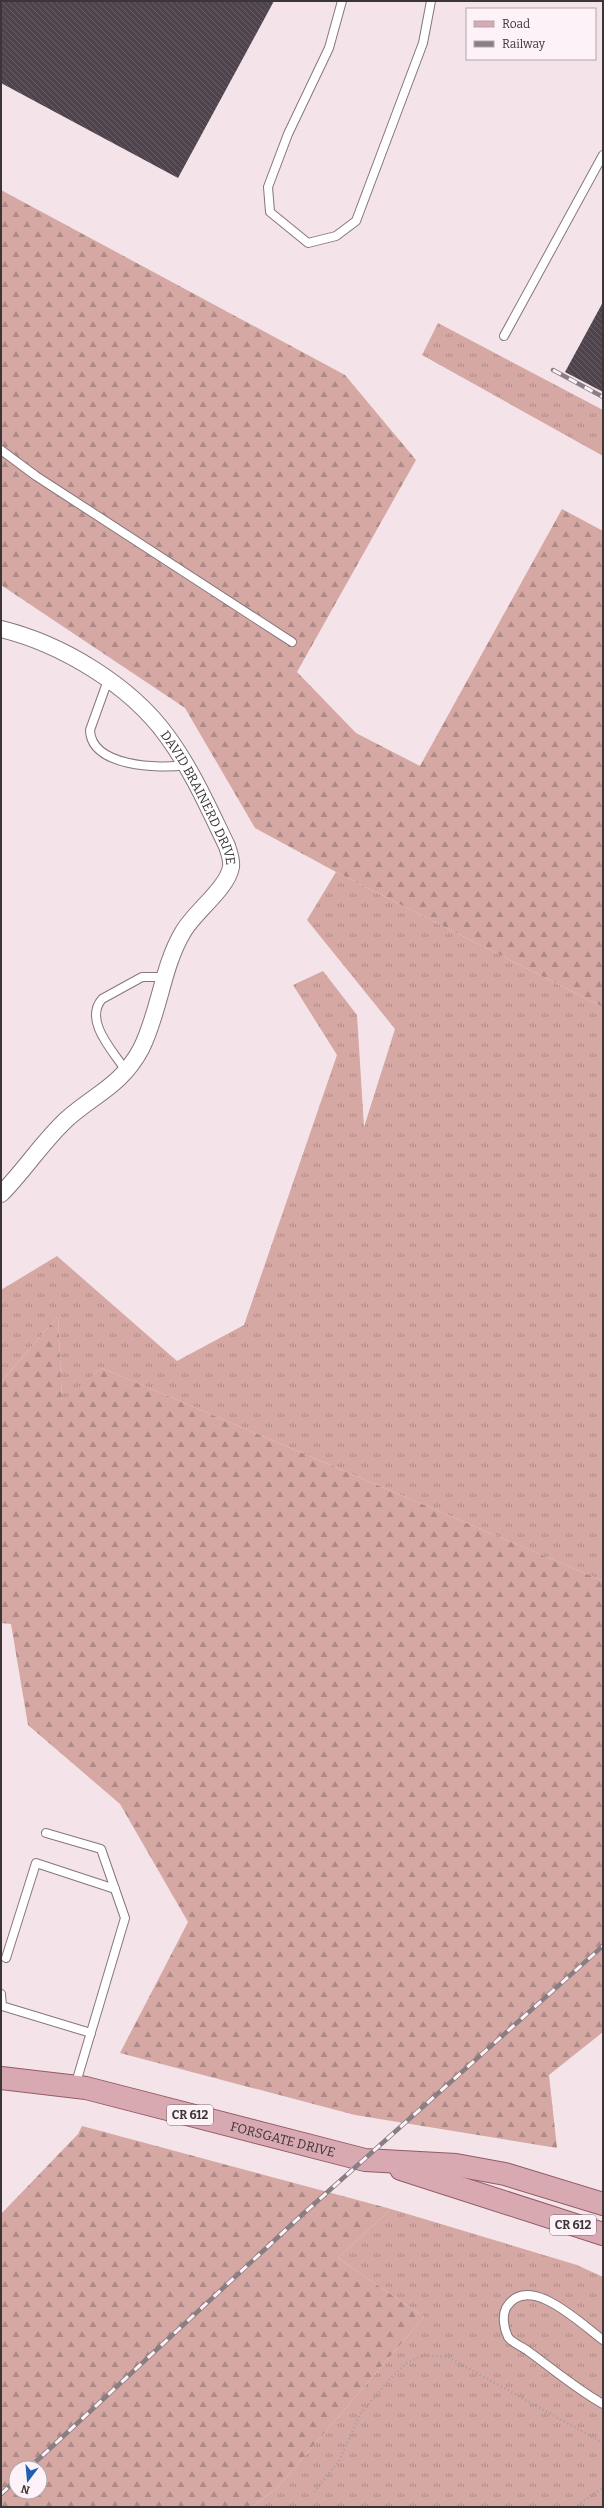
<svg xmlns="http://www.w3.org/2000/svg" width="604" height="2508" font-family="Bitter,serif">
<style>
.grass{fill:url(#grass-tufts)}
.forest{fill:url(#forest-firs);fill-rule:evenodd}
.building{fill:url(#building-back-hatch)}
.lines{fill:none;stroke-linecap:round;stroke-linejoin:round}
.lane-casing{stroke:#86767d;stroke-width:10}
.street-casing{stroke:#86767d;stroke-width:18}
.primary-casing{stroke:#925b66;stroke-width:24}
.path{stroke:#a99ca1;stroke-width:2.5;stroke-dasharray:1 3;stroke-linecap:butt}
.lane{stroke:#fff;stroke-width:8}
.street{stroke:#fff;stroke-width:16}
.primary{stroke:#d9a9b2;stroke-width:22}
.rail-casing{stroke:#897e83;stroke-width:4.5}
.rail{stroke:#fdf2f7;stroke-width:3;stroke-dasharray:9;stroke-linecap:butt}
.labels{text-anchor:middle;stroke-width:4;stroke-linejoin:round;paint-order:stroke}
.shield{fill:#fdf2f7;stroke:#766e71;stroke-width:1}
.shield-label{font-size:12px;font-weight:bold;fill:#3c3538}
.street-label{font-size:13px;fill:#3c3538;stroke:#fdf2f7}
</style>
<defs>
<pattern id="grass-tufts" width="24" height="20" patternUnits="userSpaceOnUse"><rect width="24" height="20" fill="#d5a8a3"/><path d="M3 7l-1-3M5 7V3M7 7l1-3M15 17l-1-3M17 17v-4M19 17l1-3" fill="none" stroke="#ae8a86"/></pattern>
<pattern id="forest-firs" width="22" height="20" patternUnits="userSpaceOnUse"><rect width="22" height="20" fill="#d5a8a3"/><path d="M5 1l3.5 6h-7zM16 11l3.5 6h-7z" fill="#ae8a86"/></pattern>
<pattern id="building-back-hatch" width="6" height="6" patternUnits="userSpaceOnUse"><rect width="6" height="6" fill="#4f444e"/><path d="M-1 5l2 2M0 0l6 6M5-1l2 2" fill="none" stroke="#665d65"/></pattern>
</defs>
<rect width="100%" height="100%" fill="#f5e3ea"/>
<g class="grass">
<polygon points="438,323 603,410 603,456 422,355"/>
<polygon points="336,872 603,1007 603,1581 102,1368 62,1402 58,1316 1,1382 1,1290 57,1256 177,1361 244,1325 337,1055 293,985 323,971 357,1015 364,1127 395,1029 307,920"/>
<polygon points="391,2209 577,2265 603,2277 603,2507 252,2507 276,2489 424,2317 338,2258"/>
</g>
<g class="forest">
<polygon points="1,190 345,375 416,460 297,672 356,733 420,766 562,509 603,531 603,1007 336,872 255,828 185,708 1,585"/>
<polygon points="58,1316 62,1401 102,1368 603,1581 603,2032 549,2075 557,2148 355,2115 120,2053 188,1922 120,1804 28,1725 11,1624 1,1623 1,1382"/>
<path d="M82,2126L391,2209L338,2258L424,2317L276,2489L252,2507H1V2214L78,2134ZM16,2468H40V2492H16Z"/>
</g>
<g class="building">
<polygon points="1,1 274,1 178,178 1,83"/>
<polygon points="603,302 603,392 565,372"/>
</g>
<g class="lines">
<defs>
<g id="lane">
<polyline points="342,1 329,48 288,134 268,187 270,212 308,243 336,236 356,221 423,43 431,1"/>
<polyline points="504,336 603,155"/>
<polyline points="1,450 36,476 292,642"/>
<path d="M108,680L90,730C91,767 159,769 186,765"/>
<path d="M126,1071C114,1052 83,1021 102,999L142,977H165"/>
<polyline points="46,1833 101,1849 125,1918 75,2086"/>
<polyline points="6,1958 36,1863 115,1889"/>
<polyline points="1,1994 2,2006 91,2033"/>
<path d="M603,2340C581,2324 528,2271 506,2308C502,2316 504,2329 508,2337C512,2343 523,2347 528,2351C553,2369 576,2389 603,2404"/>
</g>
<g id="street">
<path id="s1" d="M1,629C62,644 130,685 167,736C192,770 209,809 227,846C229,853 232,859 231,867C227,889 195,911 183,932C162,967 160,1011 141,1049C121,1086 95,1094 67,1119C43,1141 24,1171 1,1194"/>
</g>
<g id="primary">
<path id="s2" d="M1,2078L86,2088L365,2160L456,2165L505,2174L603,2204"/>
<polyline points="401,2169 603,2234"/>
</g>
</defs>
<use href="#lane" class="lane-casing"/>
<use href="#street" class="street-casing"/>
<use href="#primary" class="primary-casing"/>
<g class="path">
<polyline points="314,2492 339,2461 360,2414 392,2377 407,2363 424,2355 448,2357 603,2443"/>
<polyline points="574,2507 603,2488"/>
</g>
<use href="#lane" class="lane"/>
<use href="#street" class="street"/>
<use href="#primary" class="primary"/>
<defs>
<g id="rail">
<polyline points="553,370 603,397"/>
<polyline points="29,2468 304,2213 603,1946"/>
<polyline points="1,2494 16,2480"/>
</g>
</defs>
<use href="#rail" class="rail-casing"/>
<use href="#rail" class="rail"/>
</g>
<g class="labels">
<g class="shield">
<rect x="167" y="2105" width="46" height="20" rx="3"/>
<rect x="550" y="2215" width="46" height="20" rx="3"/>
</g>
<g class="shield-label">
<text x="190" y="2119">CR 612</text>
<text x="573" y="2229">CR 612</text>
</g>
<g class="street-label">
<text dy="5" stroke="none"><textPath href="#s1" startOffset="271">DAVID BRAINERD DRIVE</textPath></text>
<text dy="5" stroke="none"><textPath href="#s2" startOffset="289">FORSGATE DRIVE</textPath></text>
</g>
</g>
<rect width="604" height="2508" fill="none" stroke="#3c3538" stroke-width="4"/>
<rect x="466" y="8" width="130" height="52" fill="#fdf2f7" stroke="#b0a6ab"/>
<rect x="474" y="21" width="20" height="6" fill="#d9a9b2" stroke="#b0a6ab"/>
<text x="502" y="28" font-size="12" fill="#3c3538">Road</text>
<rect x="474" y="41" width="20" height="6" fill="#897e83" stroke="#b0a6ab"/>
<text x="502" y="48" font-size="12" fill="#3c3538">Railway</text>
<g transform="translate(28 2480) rotate(196)"><circle r="19" fill="#fdf2f7" stroke="#b0a6ab"/>
<path d="M0-3L7 15L0 10L-7 15Z" fill="#205fb0"/>
<text y="-6" font-size="11" font-weight="bold" text-anchor="middle" fill="#3c3538">N</text>
</g>
</svg>
